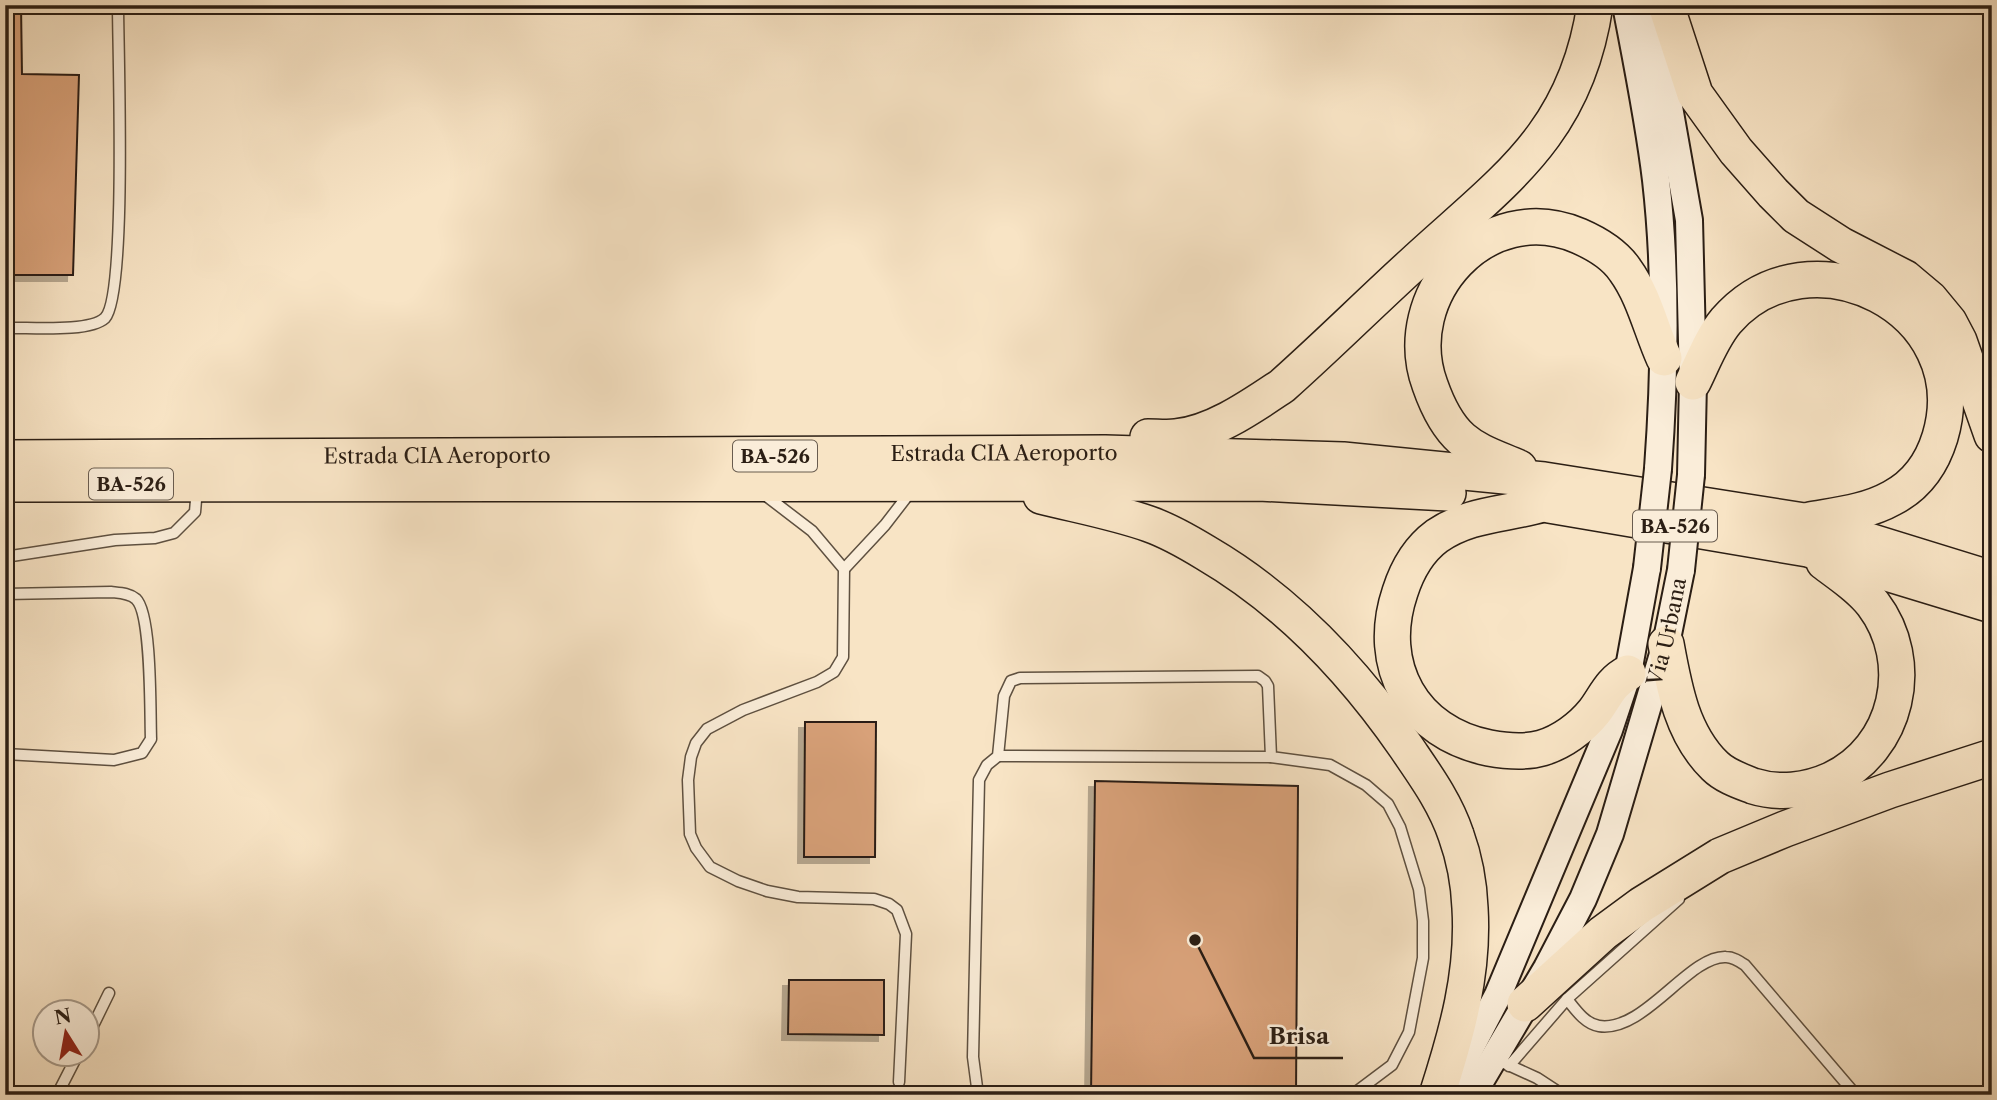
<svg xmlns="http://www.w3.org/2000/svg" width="1997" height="1100" font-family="'Libre Caslon Text',serif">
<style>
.building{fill:#d8a179;stroke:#2b1e14;stroke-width:2;filter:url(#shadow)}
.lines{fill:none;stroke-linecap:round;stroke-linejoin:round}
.lane-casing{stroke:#5e5040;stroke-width:13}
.secondary-casing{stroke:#2b1e14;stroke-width:30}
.highway-casing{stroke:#2b1e14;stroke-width:38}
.lane{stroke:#faedd9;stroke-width:10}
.secondary{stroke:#faedd9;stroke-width:26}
.highway{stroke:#f8e4c5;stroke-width:35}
.secondary-bridge-casing{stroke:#2b1e14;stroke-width:30;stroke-linecap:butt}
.secondary-bridge{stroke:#faedd9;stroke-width:26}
.labels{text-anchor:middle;stroke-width:5;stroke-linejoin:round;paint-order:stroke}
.shield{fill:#faedd9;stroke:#695c4f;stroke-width:2}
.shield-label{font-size:19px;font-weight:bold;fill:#2b1e14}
.street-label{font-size:21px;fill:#2b1e14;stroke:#faedd9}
.leader{fill:none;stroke:#2b1e14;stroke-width:2.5}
.callout-dot{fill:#2b1e14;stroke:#faedd9;stroke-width:2.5}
.callout-label{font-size:23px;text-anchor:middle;font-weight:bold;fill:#2b1e14;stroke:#faedd9;stroke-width:5;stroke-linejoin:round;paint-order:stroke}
</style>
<defs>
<filter id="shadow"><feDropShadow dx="-6" dy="6" stdDeviation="0" flood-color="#0004"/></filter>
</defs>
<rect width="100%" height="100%" fill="#f8e4c5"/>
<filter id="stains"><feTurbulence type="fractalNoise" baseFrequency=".00286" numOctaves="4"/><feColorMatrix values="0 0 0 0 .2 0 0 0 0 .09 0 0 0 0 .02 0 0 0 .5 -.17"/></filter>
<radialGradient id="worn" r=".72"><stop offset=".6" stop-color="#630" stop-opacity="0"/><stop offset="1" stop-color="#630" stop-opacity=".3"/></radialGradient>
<g class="building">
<polygon points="5,5 21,5 22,74 79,75 73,275 5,275"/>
<polygon points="805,722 876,722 875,857 804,857"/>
<polygon points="1095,781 1298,786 1296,1095 1091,1095"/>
<polygon points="789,980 884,980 884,1035 788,1034"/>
</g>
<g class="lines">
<defs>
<g id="lane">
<path d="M5,328C27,327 89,333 105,318C127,295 118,50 118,5"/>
<polyline points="765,495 812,531 844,569 843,657 834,672 817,682 743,710 707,729 696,743 691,757 688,780 690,834 696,848 710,867 738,881 767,891 798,897 874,899 889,904 897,910 906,934 899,1082"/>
<polyline points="5,557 115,540 155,538 174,533 195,512 197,488"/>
<polyline points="844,569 885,525 912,490"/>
<path d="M5,594L111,592C120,593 129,593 136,599C152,614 150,714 151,739L142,753L114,760L5,754"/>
<polyline points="998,756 1271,757"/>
<polyline points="1567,999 1679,899"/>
<polyline points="88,1036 109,993"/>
<polyline points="1504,1063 1537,1078 1563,1095"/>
<path d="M1509,1066L1567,999C1575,1009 1585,1024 1599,1026C1644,1033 1689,955 1726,957C1733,957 1739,961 1745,965L1856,1095"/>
<polyline points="57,1095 78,1054"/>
<polyline points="978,1095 973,1057 979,780 987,765 998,756 1004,696 1011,681 1020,678 1258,676 1265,681 1268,686 1271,757 1330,765 1366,785 1388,804 1400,827 1419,889 1423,921 1423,958 1409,1032 1392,1065 1352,1095"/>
</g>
<g id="secondary">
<path d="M1626,5C1637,63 1649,121 1656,180C1667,276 1665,373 1658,469"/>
<polyline points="1651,5 1689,220 1693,382 1691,475"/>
<polyline points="1453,1081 1498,995 1609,730 1628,673 1647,568"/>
<path id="s1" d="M1472,1095L1547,968L1583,899L1610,834L1666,644L1681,570"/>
</g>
<g id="highway">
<polyline points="1666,5 1695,94 1736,151 1773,193 1796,216 1841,245 1905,278 1930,299 1949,322 1959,341 1992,435"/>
<path d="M1693,382C1703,362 1711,339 1726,321C1809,225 1978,309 1940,437C1932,463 1917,485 1892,498C1867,512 1838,515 1810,520"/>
<path d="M1148,437C1157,437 1167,438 1176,437C1214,433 1252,406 1282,386C1327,346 1370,303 1414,263C1503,181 1576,135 1595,5"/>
<path id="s2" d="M5,458L1105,453L1343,460L1544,480L1804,521L1992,579"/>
<path d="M1519,468C1499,459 1478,453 1462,439C1446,425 1437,405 1430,385C1397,295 1486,196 1579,236C1595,243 1615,255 1625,270C1644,296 1651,329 1664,358"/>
<polyline points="5,484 1259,483 1448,493"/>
<path d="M1041,496C1077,505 1115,512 1149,524C1169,531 1188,542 1206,553C1288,601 1352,669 1406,747C1425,775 1445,802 1456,835C1464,857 1469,884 1470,908C1474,973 1457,1033 1437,1095"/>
<path d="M1543,504C1505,515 1471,513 1437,536C1418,550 1407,570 1400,592C1375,666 1413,733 1489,748C1506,751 1525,753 1542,748C1562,742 1581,728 1594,712C1605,698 1610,682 1628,673"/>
<polyline points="1549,505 1808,549 1992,605"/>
<path d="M1666,644C1674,688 1682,734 1715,766C1725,776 1740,781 1753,786C1778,794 1807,791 1831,780C1898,749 1917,662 1873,604C1860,587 1841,575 1824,562"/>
<polyline points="1525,1004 1603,933 1641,905 1720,856 1785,829 1890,790 1992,757"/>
</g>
</defs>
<use href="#lane" class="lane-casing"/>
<use href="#secondary" class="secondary-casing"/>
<use href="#highway" class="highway-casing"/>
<use href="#lane" class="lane"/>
<use href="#secondary" class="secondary"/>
<use href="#highway" class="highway"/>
<defs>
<g id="secondary-bridge">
<polyline points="1647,568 1658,469"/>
<polyline points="1681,570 1691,475"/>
</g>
</defs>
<use href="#secondary-bridge" class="secondary-bridge-casing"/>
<use href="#secondary-bridge" class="secondary-bridge"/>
</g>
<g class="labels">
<g class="shield">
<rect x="733" y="440.5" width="84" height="31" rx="5"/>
<rect x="89" y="468.5" width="84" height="31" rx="5"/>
<rect x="1633" y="510.5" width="84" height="31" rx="5"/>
</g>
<g class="shield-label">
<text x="775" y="463">BA-526</text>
<text x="131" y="491">BA-526</text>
<text x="1675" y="533">BA-526</text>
</g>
<g class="street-label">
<text dy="7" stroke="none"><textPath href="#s2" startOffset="999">Estrada CIA Aeroporto</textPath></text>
<text dy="7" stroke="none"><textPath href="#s2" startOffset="432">Estrada CIA Aeroporto</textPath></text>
<text dy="7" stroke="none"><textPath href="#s1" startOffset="506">Via Urbana</textPath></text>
</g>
</g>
<path class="leader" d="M1195 940L1254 1058H1343"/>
<circle class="callout-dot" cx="1195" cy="940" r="7"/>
<g class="callout-label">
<text x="1299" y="1044">Brisa</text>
</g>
<rect width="1997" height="1100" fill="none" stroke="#f8e4c5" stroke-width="28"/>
<rect x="7" y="7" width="1983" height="1086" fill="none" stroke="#2b1e14" stroke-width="3.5"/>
<rect x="14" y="14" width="1969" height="1072" fill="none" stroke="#2b1e14" stroke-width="2"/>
<g transform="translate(66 1033) rotate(349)"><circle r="33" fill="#faedd9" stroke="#a79a8a" stroke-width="2"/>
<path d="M0-5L12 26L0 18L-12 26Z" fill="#8f2418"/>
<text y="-10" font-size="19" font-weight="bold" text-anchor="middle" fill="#2b1e14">N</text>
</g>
<rect width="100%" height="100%" filter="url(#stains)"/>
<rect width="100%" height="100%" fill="url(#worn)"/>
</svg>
